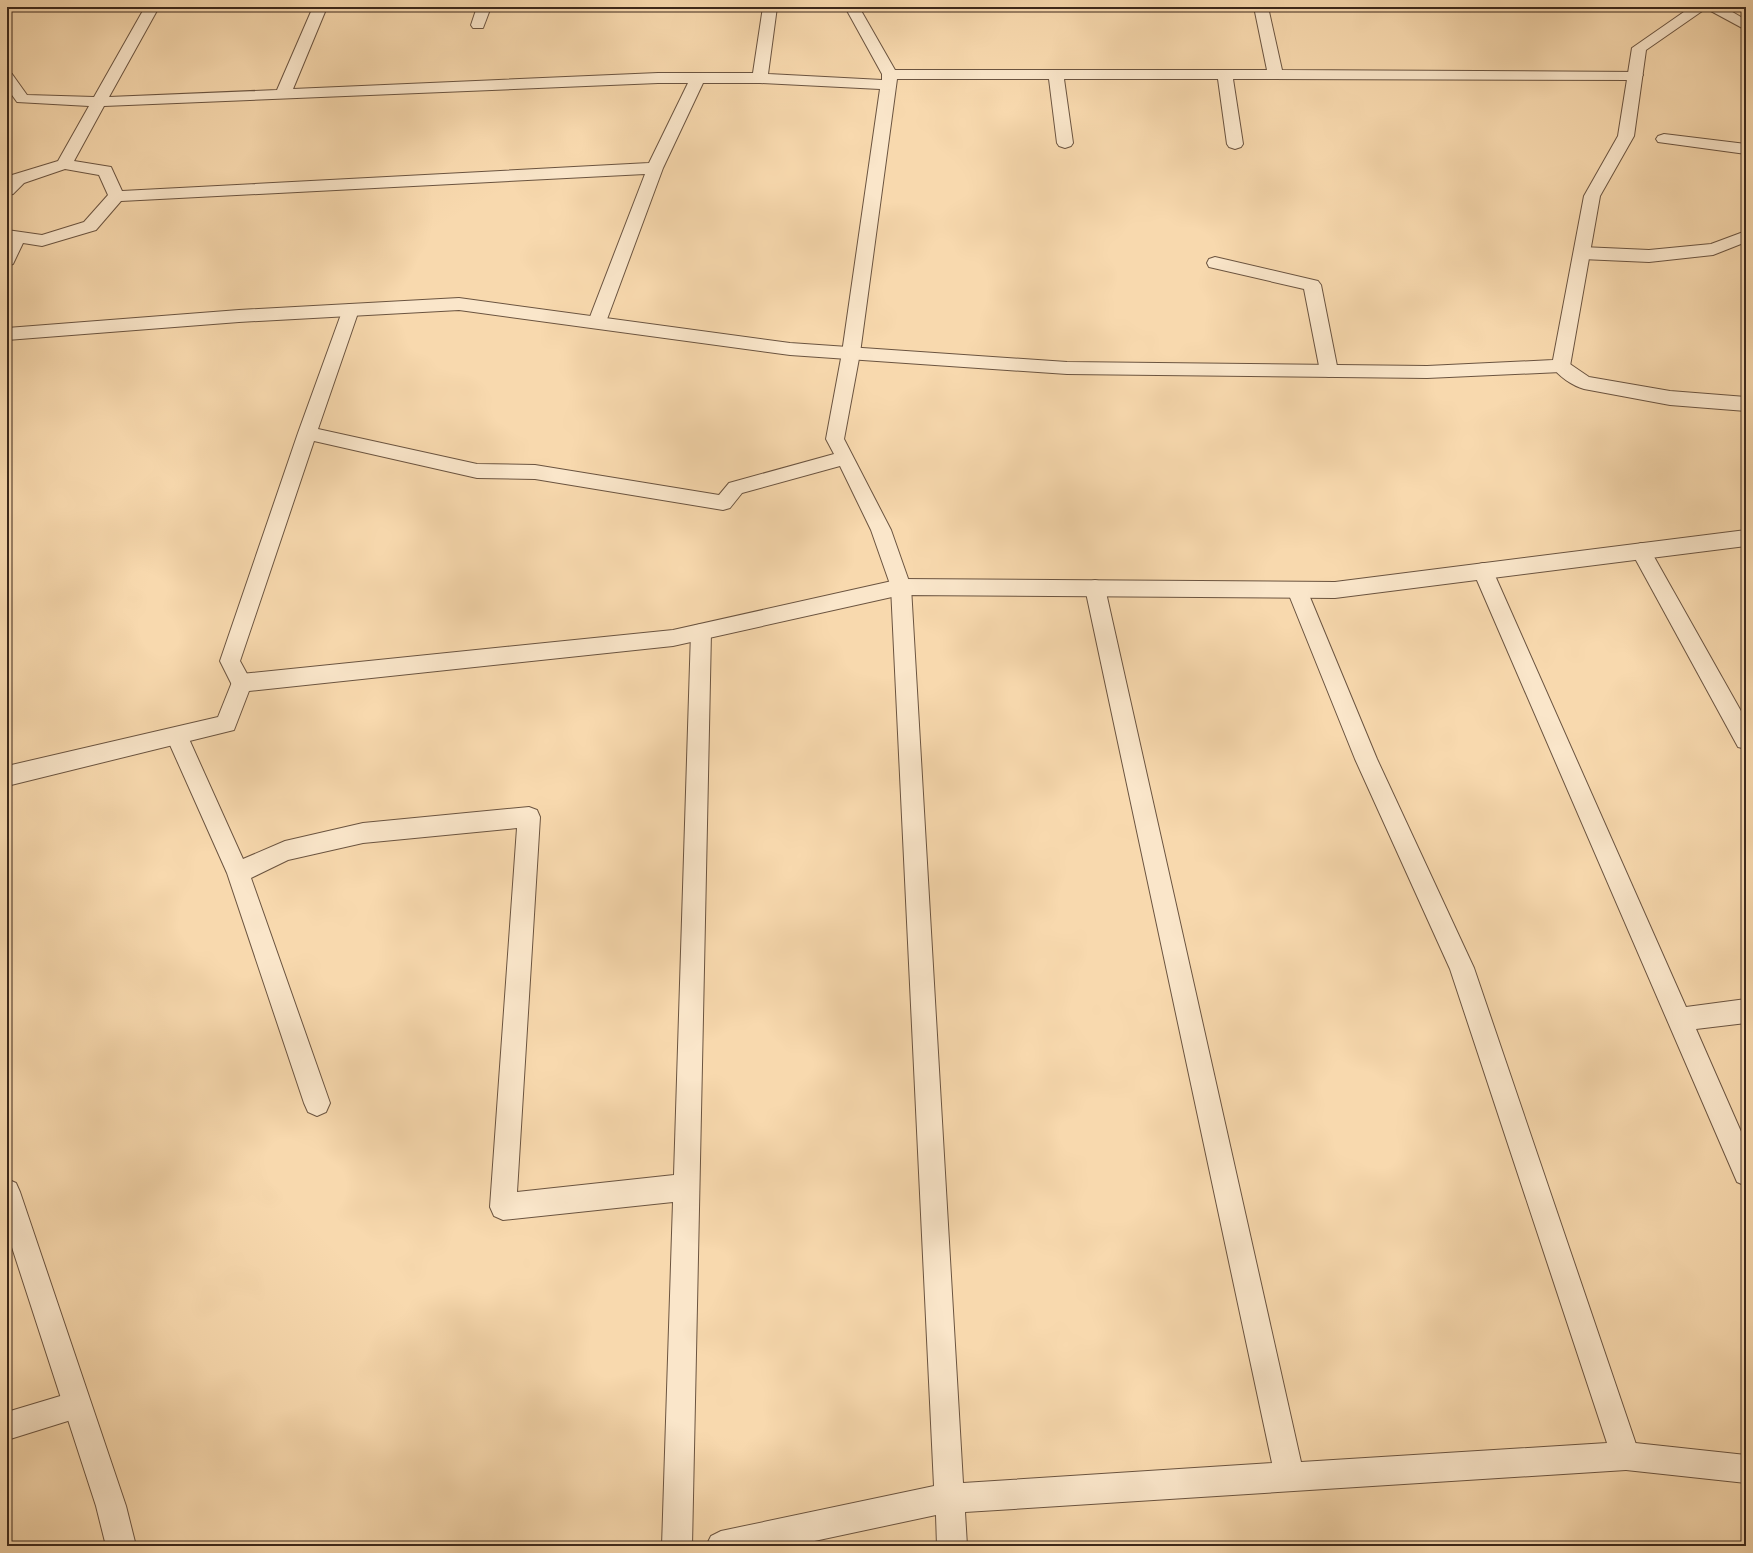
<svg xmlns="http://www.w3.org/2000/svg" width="1753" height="1553" font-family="'IM FELL DW Pica',serif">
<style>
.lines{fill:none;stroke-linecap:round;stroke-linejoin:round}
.service-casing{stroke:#6b5440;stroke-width:2}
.minor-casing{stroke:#6b5440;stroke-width:2}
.tertiary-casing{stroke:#6b5440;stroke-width:2}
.service{fill:#fae6ca;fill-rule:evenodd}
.minor{fill:#fae6ca;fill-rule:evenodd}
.tertiary{fill:#fae6ca;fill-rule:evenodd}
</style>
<rect width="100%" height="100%" fill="#f8d9ae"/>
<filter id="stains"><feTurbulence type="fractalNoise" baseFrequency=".005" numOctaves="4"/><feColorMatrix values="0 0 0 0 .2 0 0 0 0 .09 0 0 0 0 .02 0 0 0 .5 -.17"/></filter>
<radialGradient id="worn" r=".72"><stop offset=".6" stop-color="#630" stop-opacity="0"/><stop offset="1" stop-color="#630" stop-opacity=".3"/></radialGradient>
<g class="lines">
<defs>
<g id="service">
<path d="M145,7H159L109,97L277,90L313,7H327L293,89L658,73H753L763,7H777L768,74L882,80V74L845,7H859L895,70H1267L1254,7H1268L1282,70L1640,72L1643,75L1640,78L1635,80L1233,79L1243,144L1241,147L1235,149L1229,147L1227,144L1218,79H1064L1073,143L1071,146L1065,148L1059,146L1057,143L1049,79H897L860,353L844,439L891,530L911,587L963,1483L1272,1463L1085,588L1088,582L1095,580L1102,582L1105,588L1301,1462L1607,1443L1450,969L1355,759L1287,590L1290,584L1297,582L1304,584L1307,590L1377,759L1474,968L1640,1456L1636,1466L1626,1470L965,1512L967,1546H937L936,1515L791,1546H706L711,1536L721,1531L934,1486L891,587L871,530L840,466L742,493L730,508L723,510L535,479L477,478L314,441L240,661L252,683L248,689L241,692L234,689L220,661L298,433L344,306L350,304L356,306L359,310L318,429L477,464L535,465L719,495L729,483L834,454L826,439L842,353L880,89L760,83H703L663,168L606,322L603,326L597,328L591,326L588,322L645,174L121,201L96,230L42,246L23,243L13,264L7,266V230L42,235L84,222L108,195L99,175L65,169L24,183L13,194L7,195V181L12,175L58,161L89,106L17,102L7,88V72L12,74L27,95L94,97ZM658,83H688L649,163L122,191L111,167L74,161L104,106Z"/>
<polygon points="477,7 491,7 483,28 473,28 471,25"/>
<polygon points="1707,7 1724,7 1746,20 1746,30 1709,10"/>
<polygon points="1746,231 1746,242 1713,255 1649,262 1582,259 1576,257 1574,253 1576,249 1582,247 1649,250 1711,244"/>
<polygon points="1215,257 1318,281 1321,285 1338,371 1335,375 1329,377 1323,375 1320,371 1304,289 1209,267 1207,263 1209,259"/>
<path d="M1561,360L1567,362L1589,377L1670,391L1746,397V411L1670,405L1584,389C1573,386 1558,376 1552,366L1555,362Z"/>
<polygon points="1641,543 1648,546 1746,720 1746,749 1738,747 1631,551 1634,546"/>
<polygon points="1483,563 1490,565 1493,571 1686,1007 1746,999 1746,1023 1696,1029 1746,1143 1746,1186 1737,1182 1473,571 1476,565"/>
<polygon points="701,624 708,626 711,632 692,1546 662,1546 673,1202 503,1220 494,1216 490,1207 517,828 363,843 288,860 251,878 330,1103 326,1112 317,1116 308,1112 304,1103 227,873 166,736 169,730 177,727 185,730 243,859 285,841 363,823 529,807 537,810 540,817 517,1192 674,1175 691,632 694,626"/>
</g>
<g id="minor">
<polygon points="1691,7 1708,7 1646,50 1634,136 1600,196 1570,366 1567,370 1561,372 1427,378 1067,374 790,355 459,310 239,322 7,340 7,328 239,310 459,298 790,343 1067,362 1427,366 1553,360 1584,196 1618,136 1632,48"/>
<polygon points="1664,134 1746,144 1746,154 1658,142 1656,139 1658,136"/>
<polygon points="1746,530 1746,546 1335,598 901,595 673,646 249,691 234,730 7,786 7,766 218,717 234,677 241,674 673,630 901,579 1335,582"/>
<polygon points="77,1391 87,1395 91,1405 87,1415 7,1440 7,1412"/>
<polygon points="1626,1442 1746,1455 1746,1483 1626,1470 1616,1466 1612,1456 1616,1446"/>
</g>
<polygon id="tertiary" points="7,1179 16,1183 20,1192 126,1506 136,1546 106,1546 96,1506 7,1232"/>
</defs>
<use href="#service" class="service-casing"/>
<use href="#minor" class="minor-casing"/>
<use href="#tertiary" class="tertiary-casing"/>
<use href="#service" class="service"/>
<use href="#minor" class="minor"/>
<use href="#tertiary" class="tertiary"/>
</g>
<rect width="1753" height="1553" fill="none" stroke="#f8d9ae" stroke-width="24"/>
<rect x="8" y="8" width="1737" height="1537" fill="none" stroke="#3c281b" stroke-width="2"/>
<rect x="12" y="12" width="1729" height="1529" fill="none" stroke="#3c281b"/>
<rect width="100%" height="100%" filter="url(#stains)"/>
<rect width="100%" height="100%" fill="url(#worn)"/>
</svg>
